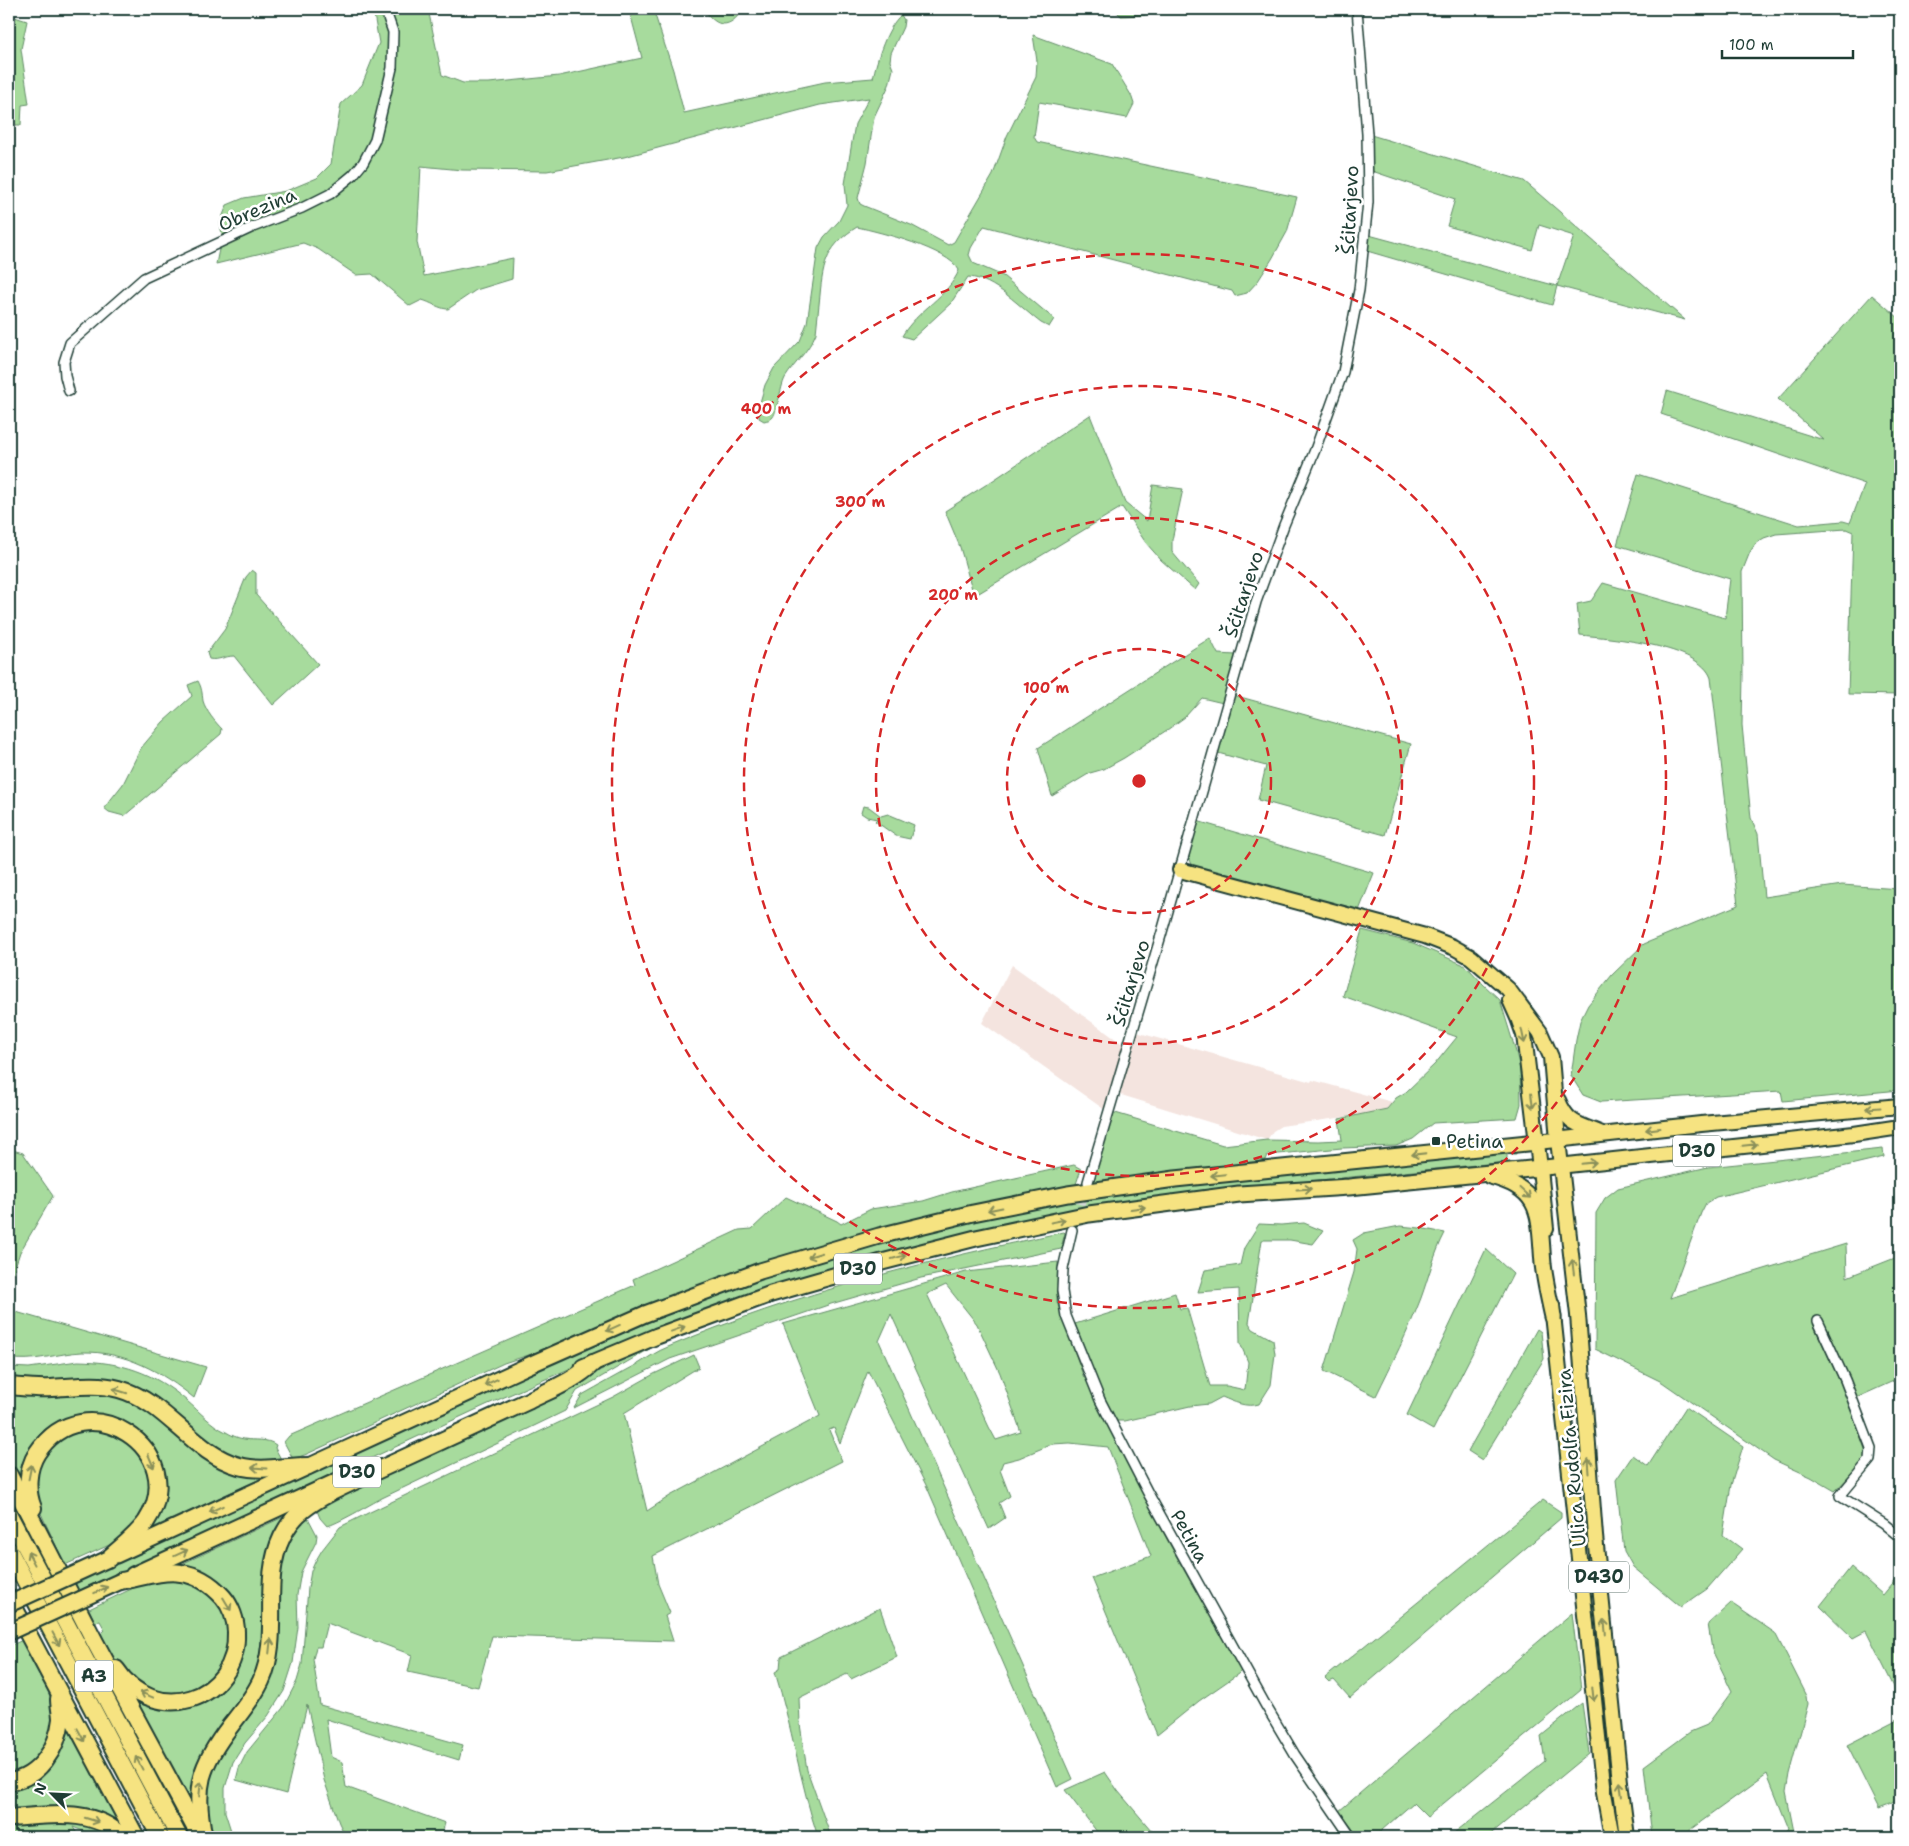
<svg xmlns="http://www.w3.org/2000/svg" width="1909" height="1846" font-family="'Shantell Sans',sans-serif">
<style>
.built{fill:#f4e4df}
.green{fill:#a7db9d;stroke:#638c68;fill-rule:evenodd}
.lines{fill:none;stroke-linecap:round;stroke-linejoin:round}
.minor-tunnel{stroke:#d2d8d6;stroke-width:9;stroke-dasharray:9 4.5;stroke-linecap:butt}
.minor-casing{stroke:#1f3d34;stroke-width:12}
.primary-casing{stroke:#1f3d34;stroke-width:18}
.trunk-casing{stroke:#1f3d34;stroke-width:19}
.motorway-casing{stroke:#1f3d34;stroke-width:20}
.minor{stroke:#fff;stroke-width:9}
.primary{stroke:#f6e381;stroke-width:14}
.trunk{stroke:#f6e381;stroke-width:15}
.motorway{stroke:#f6e381;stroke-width:16}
.trunk-bridge-casing{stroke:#1f3d34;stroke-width:19;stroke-linecap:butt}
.trunk-bridge{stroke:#f6e381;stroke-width:15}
.oneway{stroke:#8a905a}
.ring{fill:none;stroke:#d62828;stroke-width:2.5;stroke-dasharray:9 6}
.poi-dot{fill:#1f3d34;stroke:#fff;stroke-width:2}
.labels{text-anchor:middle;stroke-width:5;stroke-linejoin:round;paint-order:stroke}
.shield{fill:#fff;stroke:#627771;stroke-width:1}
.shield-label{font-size:18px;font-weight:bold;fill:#1f3d34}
.street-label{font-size:19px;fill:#1f3d34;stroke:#fff}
.poi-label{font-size:19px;fill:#1f3d34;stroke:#fff;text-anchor:start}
.centre{fill:#d62828;stroke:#fff;stroke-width:2.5}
.ring-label{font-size:15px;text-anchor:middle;font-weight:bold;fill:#d62828;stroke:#fff;stroke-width:5;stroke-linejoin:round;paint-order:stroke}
</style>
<rect width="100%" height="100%" fill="#fff"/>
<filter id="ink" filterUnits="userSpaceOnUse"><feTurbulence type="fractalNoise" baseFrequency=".02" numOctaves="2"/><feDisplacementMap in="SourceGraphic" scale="10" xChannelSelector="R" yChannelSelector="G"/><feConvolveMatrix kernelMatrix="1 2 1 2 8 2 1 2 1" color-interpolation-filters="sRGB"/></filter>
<g filter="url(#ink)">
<g class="built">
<polygon points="1012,965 1124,1045 1105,1110 982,1023"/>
<polygon points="1136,1032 1311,1082 1312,1080 1392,1102 1387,1109 1359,1115 1281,1126 1273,1131 1267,1140 1118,1094"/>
</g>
<g class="green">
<path d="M373,9H428L442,75L463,83H489L559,76L642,58L629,9H653L673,70L684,113L825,82L873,78C877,59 887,27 901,15L904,20L903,27L891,53L890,61L893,69L889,85L874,117L867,163L858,198L860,204L864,206L911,225L948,245L954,242L993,175L1007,136L1036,77L1037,61L1033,35L1112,64L1131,95L1134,104L1127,118L1039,102L1034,137L1037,142L1297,197L1287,232L1272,259L1258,281L1247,293L1235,296L1232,291L984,226L971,248L969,255L973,263L1003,276L1054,319L1049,327L1041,323C1021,308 994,278 968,277L951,303L912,339L902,336C917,310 949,296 959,270C948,249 880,232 857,227C828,245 823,262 820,295C819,308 817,320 816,333C809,351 795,362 785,378C780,388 777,414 772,418C770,420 767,420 764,421L759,418V406L765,385L774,368L800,341L807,323L818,248L824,237L839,221L847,205L845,184L855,124L869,98L820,105L624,157L547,171L462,170L421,166L417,242L424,276L513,258L512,279L476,290L448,309C440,309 430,302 422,300L410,306L372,274L356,275L318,249L303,243L216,264L222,235L220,223L227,205L244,198L286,191L317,178L331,164L341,104L362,85L379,43Z"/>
<path d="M704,9H743C730,29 717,29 704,9Z"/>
<polygon points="1117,9 1145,9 1145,15 1121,16 1116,11"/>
<polygon points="9,15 27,21 21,49 29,104 22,105 21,125 9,125"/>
<polygon points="1371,135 1524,181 1685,320 1557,286 1552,305 1367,251 1369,235 1557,286 1574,236 1539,225 1532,250 1447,226 1455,199 1372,171"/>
<path d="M1872,295L1900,319V695L1848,694L1853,532L1846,529L1776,534L1764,538L1756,543L1750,552L1742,572L1743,676L1742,725L1751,818L1758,834L1764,897L1842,885L1900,889V1090L1783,1101L1781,1091L1601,1102L1583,1095L1571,1076L1576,1040L1580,1021L1588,1005L1612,975L1644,944L1738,905L1711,678C1700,645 1611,638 1580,635L1577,604L1591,601L1603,583L1725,618L1730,579L1617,545L1638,474L1799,525L1843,521L1850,523L1865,484L1661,414L1667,391L1824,440L1778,399Z"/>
<polygon points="1090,415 1125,503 1147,521 1153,485 1183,489 1172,540 1172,552 1199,584 1195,590 1161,560 1146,543 1122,507 974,596 960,547 945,511 995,479"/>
<path d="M252,570L256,573V595L318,664L273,705L234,656C225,656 218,661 209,659L207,653L225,629L246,577Z"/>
<polygon points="1210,638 1218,654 1236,655 1223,703 1202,698 1185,717 1167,730 1124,758 1104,769 1090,773 1052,796 1038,748"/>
<path d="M198,681C202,688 202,693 203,701C206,711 215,722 222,729L221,734L124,816L109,812L104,808L123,784L141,748L163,722L192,696L188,685Z"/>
<polygon points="1233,695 1411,744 1385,835 1258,800 1266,766 1218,753"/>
<polygon points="863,806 869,807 881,816 888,814 914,825 910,839 896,836 875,821 877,819 867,817 861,813"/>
<path d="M1197,821L1374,873L1358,913L1194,867C1183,854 1193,836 1197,821Z"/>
<polygon points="1362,930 1413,943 1462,964 1471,971 1483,984 1500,1000 1516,1052 1520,1069 1521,1104 1517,1118 1433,1123 1413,1139 1396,1146 1342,1148 1268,1155 1266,1160 1092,1184 1112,1112 1223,1145 1267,1140 1318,1141 1342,1140 1339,1119 1387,1109 1396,1098 1406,1092 1435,1064 1457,1037 1343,996"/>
<polygon points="9,1149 23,1153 53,1196 20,1252 9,1285"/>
<polygon points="1883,1149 1884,1157 1716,1197 1706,1203 1701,1213 1670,1298 1846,1244 1847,1277 1900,1256 1900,1378 1856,1398 1839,1354 1822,1319 1813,1324 1843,1388 1866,1452 1866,1459 1835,1491 1811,1477 1774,1460 1662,1382 1595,1349 1596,1213 1605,1198 1618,1188 1708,1167"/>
<path d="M1516,1150V1154H1507V1162L1288,1183L1024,1221L966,1233L853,1262L779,1285L647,1335L486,1405L123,1573L79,1591L74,1583C193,1528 314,1472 434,1417C578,1351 722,1286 874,1244C1083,1186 1301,1172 1516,1150Z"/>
<polygon points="1074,1165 1081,1169 1075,1187 908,1221 852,1237 649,1307 538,1352 504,1363 307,1454 293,1459 284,1442 289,1436 635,1285 633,1279 739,1230 752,1229 786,1197 837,1221 841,1224 871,1209 923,1201 952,1192"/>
<path d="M1304,1223L1323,1231L1313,1244L1290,1240H1262L1249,1323L1253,1329L1273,1340L1275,1354L1271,1385L1259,1404C1246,1408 1234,1402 1222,1397L1209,1404L1190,1406L1125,1421H1109C1146,1507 1194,1589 1242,1670L1238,1674L1199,1701L1157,1735L1092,1578L1151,1556L1108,1447L1070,1443L1052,1444L1019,1458L1003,1462L1000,1470L1010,1496L999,1503L1005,1518L989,1529L891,1314L879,1341L1073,1779L1057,1787L927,1487L868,1371L840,1443L834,1428L829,1430L842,1461L653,1556L658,1584L670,1613L665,1616L673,1641L492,1636L478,1687L408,1672L412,1655L327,1623L321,1647H316L313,1659L320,1705L463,1745L459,1760L326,1719L331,1757L342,1762L346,1787L445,1823L441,1837H346L339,1823L324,1780L307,1705L286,1794L236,1780L239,1768L247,1752L283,1708L297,1681L302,1664L308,1588L311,1571L315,1562L322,1550L340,1527L368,1513L613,1397L654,1374L694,1355L699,1367L624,1413L647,1511L670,1496L820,1416L783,1324L966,1272L1058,1262L1057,1302L1084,1378L1096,1377L1075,1324L1175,1293L1180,1309L1187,1308L1210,1386H1227L1245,1390L1248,1362L1240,1343L1239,1289L1198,1292L1205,1270L1240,1265L1244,1248L1259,1224L1281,1225ZM946,1285L977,1324L1000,1373L1021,1432L996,1440L989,1427L927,1294Z"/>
<path d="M1400,1226L1420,1228L1445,1233C1434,1254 1429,1276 1421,1298C1408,1332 1392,1363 1376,1396L1324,1371L1354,1272L1357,1249L1353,1240L1364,1233Z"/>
<path d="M1064,1232L1065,1233L1062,1244L1068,1232L1064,1246L1061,1249L921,1278L831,1304L670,1359L574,1408L582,1395C600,1385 619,1374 638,1364C648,1358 657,1351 668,1347C795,1293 929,1260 1064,1232Z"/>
<polygon points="1486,1249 1513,1274 1433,1430 1407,1415"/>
<path d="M9,1310L206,1367L194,1398C162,1372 125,1351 82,1352C58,1353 33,1363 9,1358Z"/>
<polygon points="1537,1329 1541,1332 1544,1359 1482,1460 1468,1451"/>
<path d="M653,1347L577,1391L565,1411C504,1441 442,1469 382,1498C371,1504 335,1525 327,1526L320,1518L316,1508L607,1367Z"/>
<path d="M78,1361C122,1362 153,1372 187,1401C200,1412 211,1425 226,1432C231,1435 237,1438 244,1439C255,1441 267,1438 276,1445L275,1448L282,1461L257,1463L223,1453L161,1404L48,1382L9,1379V1367L29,1368Z"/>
<polygon points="9,1390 105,1393 126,1399 159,1418 269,1475 150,1529 152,1448 78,1418 22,1483 9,1460"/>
<polygon points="1686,1407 1743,1446 1731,1485 1723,1535 1742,1549 1707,1589 1681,1607 1633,1567 1624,1551 1616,1480 1633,1455 1648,1466"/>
<polygon points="105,1428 142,1453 153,1486 142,1520 116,1542 65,1565 38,1507 34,1477 46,1450 72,1431"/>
<polygon points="1543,1500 1561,1512 1561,1518 1350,1698 1334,1680 1329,1682 1325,1678"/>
<polygon points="294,1512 291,1515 264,1656 194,1811 130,1693 209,1697 240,1618 175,1567"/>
<path d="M307,1516L317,1535L316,1542L301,1572L297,1595L298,1627L293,1663L284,1691L268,1716L245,1743L233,1762L225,1788V1812L233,1837H212C203,1811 204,1785 215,1760C221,1746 243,1721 253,1707C261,1695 271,1682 274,1667C284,1632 273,1591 282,1558C287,1542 297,1529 307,1516Z"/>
<polygon points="1851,1567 1883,1595 1900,1574 1900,1673 1894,1676 1900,1690 1900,1699 1866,1631 1853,1638 1820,1606"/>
<polygon points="179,1578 212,1593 229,1619 230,1650 213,1680 182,1696 142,1688 117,1663 101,1634 105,1630 100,1621 95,1622 89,1609 142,1584 155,1580"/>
<polygon points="1731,1603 1775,1633 1807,1696 1808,1704 1789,1774 1786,1792 1795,1837 1779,1837 1789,1829 1767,1774 1680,1837 1652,1837 1644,1766 1690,1732 1707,1725 1732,1691 1712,1650 1708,1624"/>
<path d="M880,1608L897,1657L851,1679L847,1674L799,1698L800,1724L807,1770L831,1837H818C800,1783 792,1726 775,1672L780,1669L781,1657Z"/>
<polygon points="1572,1613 1581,1690 1427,1817 1413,1803 1374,1837 1359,1837 1339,1811"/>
<path d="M23,1640C38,1670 62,1703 50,1738C43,1757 27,1768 9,1776V1646Z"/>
<polygon points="1582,1703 1589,1753 1487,1837 1449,1837 1545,1761 1541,1736"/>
<polygon points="66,1716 126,1831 114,1824 9,1813 9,1787 23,1783"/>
<polygon points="1900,1718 1900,1801 1879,1809 1847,1745"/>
<polygon points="1105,1772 1118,1791 1157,1837 1101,1837 1065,1790"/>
<polygon points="66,1821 95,1827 113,1837 98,1837 73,1827 79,1837 9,1837 9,1824"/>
</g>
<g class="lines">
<polyline class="minor-tunnel" points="1072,1230 1085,1189"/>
<defs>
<g id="minor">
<polyline points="69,391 65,376 64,362 70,343 144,278 253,227 302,208 330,194 353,175 363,163 375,140 392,68 393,32 385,9"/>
<polyline points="1088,1182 1162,932 1256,602 1284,525 1315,450 1343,372 1359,290 1368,202 1367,134 1357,9"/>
<polyline points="1072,1230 1063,1269 1062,1291 1066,1316 1100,1400 1148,1493 1266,1706 1295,1755 1351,1837"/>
<polyline points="1818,1321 1845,1380 1871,1448 1870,1460 1840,1496 1884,1524 1900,1537"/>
</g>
<g id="primary">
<polyline points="1180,870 1425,936 1453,947 1471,957 1508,989 1540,1032 1551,1057 1558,1140 1578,1315 1595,1536 1620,1782 1627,1837"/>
<polyline points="1510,1000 1518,1018 1524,1035 1540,1168 1546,1229"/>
<path d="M1558,1100C1568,1125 1579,1124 1602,1134"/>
<polyline points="1537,1142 1701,1124 1900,1106"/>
<polyline points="1540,1168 1854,1134 1900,1127"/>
<polyline points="1552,1305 1604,1793 1612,1837"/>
</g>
<g id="trunk">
<path d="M1490,1176C1544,1189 1539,1217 1543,1264C1545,1282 1549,1299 1553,1317"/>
<polyline points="583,1367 657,1336 771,1294 882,1262 976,1238 1089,1214 1239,1194 1349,1187 1540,1168"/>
<polyline points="116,1555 536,1362 645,1314 760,1271 879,1236 973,1213 1068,1194 1175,1179 1537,1142"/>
<polyline points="133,1575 344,1478"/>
</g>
<g id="motorway">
<path d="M9,1386C22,1387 37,1389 51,1388C73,1387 96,1383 119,1389C167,1402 192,1453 239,1466C262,1472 285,1466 308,1466"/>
<polyline points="9,1475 95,1642 198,1833"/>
<path d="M33,1508C26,1490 27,1469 37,1453C85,1380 193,1450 146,1522C136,1536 121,1547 108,1559"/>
<polyline points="9,1515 179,1837"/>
<polyline points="9,1550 160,1837"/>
<polyline points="9,1598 136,1837"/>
<path d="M116,1669C154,1728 239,1701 236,1632C236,1620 231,1606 223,1597C212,1585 197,1575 181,1573C162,1570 139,1578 121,1581"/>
<path d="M9,1782C39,1778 58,1748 61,1719C61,1713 59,1706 59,1699"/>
<path d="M9,1818C46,1816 93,1806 122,1837"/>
<path d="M204,1837C193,1788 200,1765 231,1725C242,1711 253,1698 261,1681C282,1635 260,1582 282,1537C287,1527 295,1516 303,1510C325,1493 351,1483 376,1471C427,1447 478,1424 528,1401C550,1390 576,1380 593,1363"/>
</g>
</defs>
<use href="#minor" class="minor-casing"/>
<use href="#primary" class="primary-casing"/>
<use href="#trunk" class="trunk-casing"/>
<use href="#motorway" class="motorway-casing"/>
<use href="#minor" class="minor"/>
<use href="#primary" class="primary"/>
<use href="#trunk" class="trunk"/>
<use href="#motorway" class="motorway"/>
<defs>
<g id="trunk-bridge">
<polyline points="9,1604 108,1559"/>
<polyline points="9,1632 121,1581"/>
</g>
</defs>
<use href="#trunk-bridge" class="trunk-bridge-casing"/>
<use href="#trunk-bridge" class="trunk-bridge"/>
</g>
<defs><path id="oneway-shaft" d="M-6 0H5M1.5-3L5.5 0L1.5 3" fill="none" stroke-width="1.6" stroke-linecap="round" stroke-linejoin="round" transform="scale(1.25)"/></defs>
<g class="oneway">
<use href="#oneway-shaft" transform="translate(1523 1036) rotate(78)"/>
<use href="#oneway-shaft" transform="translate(1532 1101) rotate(83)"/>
<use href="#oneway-shaft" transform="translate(1873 1108) rotate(176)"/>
<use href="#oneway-shaft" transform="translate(1653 1129) rotate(173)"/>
<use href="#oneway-shaft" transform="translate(1750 1145) rotate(-6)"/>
<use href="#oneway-shaft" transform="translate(1419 1154) rotate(174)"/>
<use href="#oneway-shaft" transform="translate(1589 1163) rotate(-6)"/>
<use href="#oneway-shaft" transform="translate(1218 1175) rotate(174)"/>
<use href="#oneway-shaft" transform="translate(1304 1189) rotate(-3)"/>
<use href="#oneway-shaft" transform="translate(1525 1193) rotate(43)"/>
<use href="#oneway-shaft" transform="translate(1138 1208) rotate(-7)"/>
<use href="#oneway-shaft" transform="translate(995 1209) rotate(169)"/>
<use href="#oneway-shaft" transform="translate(1058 1221) rotate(-12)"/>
<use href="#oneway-shaft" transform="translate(815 1255) rotate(163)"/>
<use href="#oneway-shaft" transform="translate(899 1257) rotate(-15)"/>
<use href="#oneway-shaft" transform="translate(1573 1267) rotate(-97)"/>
<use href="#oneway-shaft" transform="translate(613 1328) rotate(156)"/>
<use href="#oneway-shaft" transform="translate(678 1329) rotate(-20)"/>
<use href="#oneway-shaft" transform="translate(491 1382) rotate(155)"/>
<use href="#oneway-shaft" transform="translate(120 1391) rotate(-163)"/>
<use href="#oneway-shaft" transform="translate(151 1461) rotate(67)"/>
<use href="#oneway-shaft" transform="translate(1589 1466) rotate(-94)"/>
<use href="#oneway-shaft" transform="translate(259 1468) rotate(-176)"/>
<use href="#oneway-shaft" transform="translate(30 1472) rotate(-79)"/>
<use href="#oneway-shaft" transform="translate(216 1509) rotate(155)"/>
<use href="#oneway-shaft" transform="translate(181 1553) rotate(-25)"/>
<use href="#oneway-shaft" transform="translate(31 1558) rotate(-118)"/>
<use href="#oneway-shaft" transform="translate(101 1590) rotate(-25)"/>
<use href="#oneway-shaft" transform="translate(227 1604) rotate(59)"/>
<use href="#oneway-shaft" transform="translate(1605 1627) rotate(-96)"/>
<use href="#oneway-shaft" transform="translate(56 1639) rotate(62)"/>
<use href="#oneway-shaft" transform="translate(270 1646) rotate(-84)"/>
<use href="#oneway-shaft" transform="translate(1593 1694) rotate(84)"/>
<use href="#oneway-shaft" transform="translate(147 1695) rotate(-157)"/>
<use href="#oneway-shaft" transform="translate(81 1735) rotate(62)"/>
<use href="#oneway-shaft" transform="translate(139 1763) rotate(-118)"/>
<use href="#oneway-shaft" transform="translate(200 1789) rotate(-84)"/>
<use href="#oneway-shaft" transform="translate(1621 1789) rotate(-97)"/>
<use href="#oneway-shaft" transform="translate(92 1820) rotate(17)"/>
</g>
</g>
<g class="ring">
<circle cx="1139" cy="781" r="132"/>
<circle cx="1139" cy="781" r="263"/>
<circle cx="1139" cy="781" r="395"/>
<circle cx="1139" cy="781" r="527"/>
</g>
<rect class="poi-dot" x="1431" y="1136" width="10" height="10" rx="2.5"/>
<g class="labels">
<g class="shield">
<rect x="1673" y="1135.5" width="48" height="31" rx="4"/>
<rect x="834" y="1253.5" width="48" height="31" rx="4"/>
<rect x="333" y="1456.5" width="48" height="31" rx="4"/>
<rect x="1569" y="1561.5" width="60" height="31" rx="4"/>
<rect x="75" y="1660.5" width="38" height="31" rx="4"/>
</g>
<g class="shield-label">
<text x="1697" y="1157">D30</text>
<text x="858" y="1275">D30</text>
<text x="357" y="1478">D30</text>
<text x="1599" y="1583">D430</text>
<text x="94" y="1682">A3</text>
</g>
<g class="street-label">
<text transform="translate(257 209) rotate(-23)" y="7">Obrezina</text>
<text transform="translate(1349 210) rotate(-87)" y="7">Šćitarjevo</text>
<text transform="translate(1243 594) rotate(-72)" y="7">Šćitarjevo</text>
<text transform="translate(1130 983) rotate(-73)" y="7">Šćitarjevo</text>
<text transform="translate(1571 1458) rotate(-95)" y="7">Ulica Rudolfa Fizira</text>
<text transform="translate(1190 1536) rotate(61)" y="7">Petina</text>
</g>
<g class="poi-label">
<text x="1446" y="1148">Petina</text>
</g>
</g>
<circle cx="1139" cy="781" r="8" class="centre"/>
<g class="ring-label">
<text x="766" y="414">400 m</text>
<text x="860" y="507">300 m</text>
<text x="953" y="600">200 m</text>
<text x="1046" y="693">100 m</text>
</g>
<rect width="1909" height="1846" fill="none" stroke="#fff" stroke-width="30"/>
<rect x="15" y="15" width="1879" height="1816" fill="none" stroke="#1f3d34" stroke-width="2" filter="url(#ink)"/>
<g transform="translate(52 1794) rotate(294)" stroke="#ffffff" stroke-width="4" paint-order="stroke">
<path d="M0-4L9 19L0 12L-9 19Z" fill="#1f3d34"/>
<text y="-8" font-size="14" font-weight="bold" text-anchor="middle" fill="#1f3d34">N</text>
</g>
<path d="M1722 50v8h131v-8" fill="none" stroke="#1f3d34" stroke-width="2.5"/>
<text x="1729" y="50" font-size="15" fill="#1f3d34" stroke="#ffffff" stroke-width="4" paint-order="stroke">100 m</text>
</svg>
